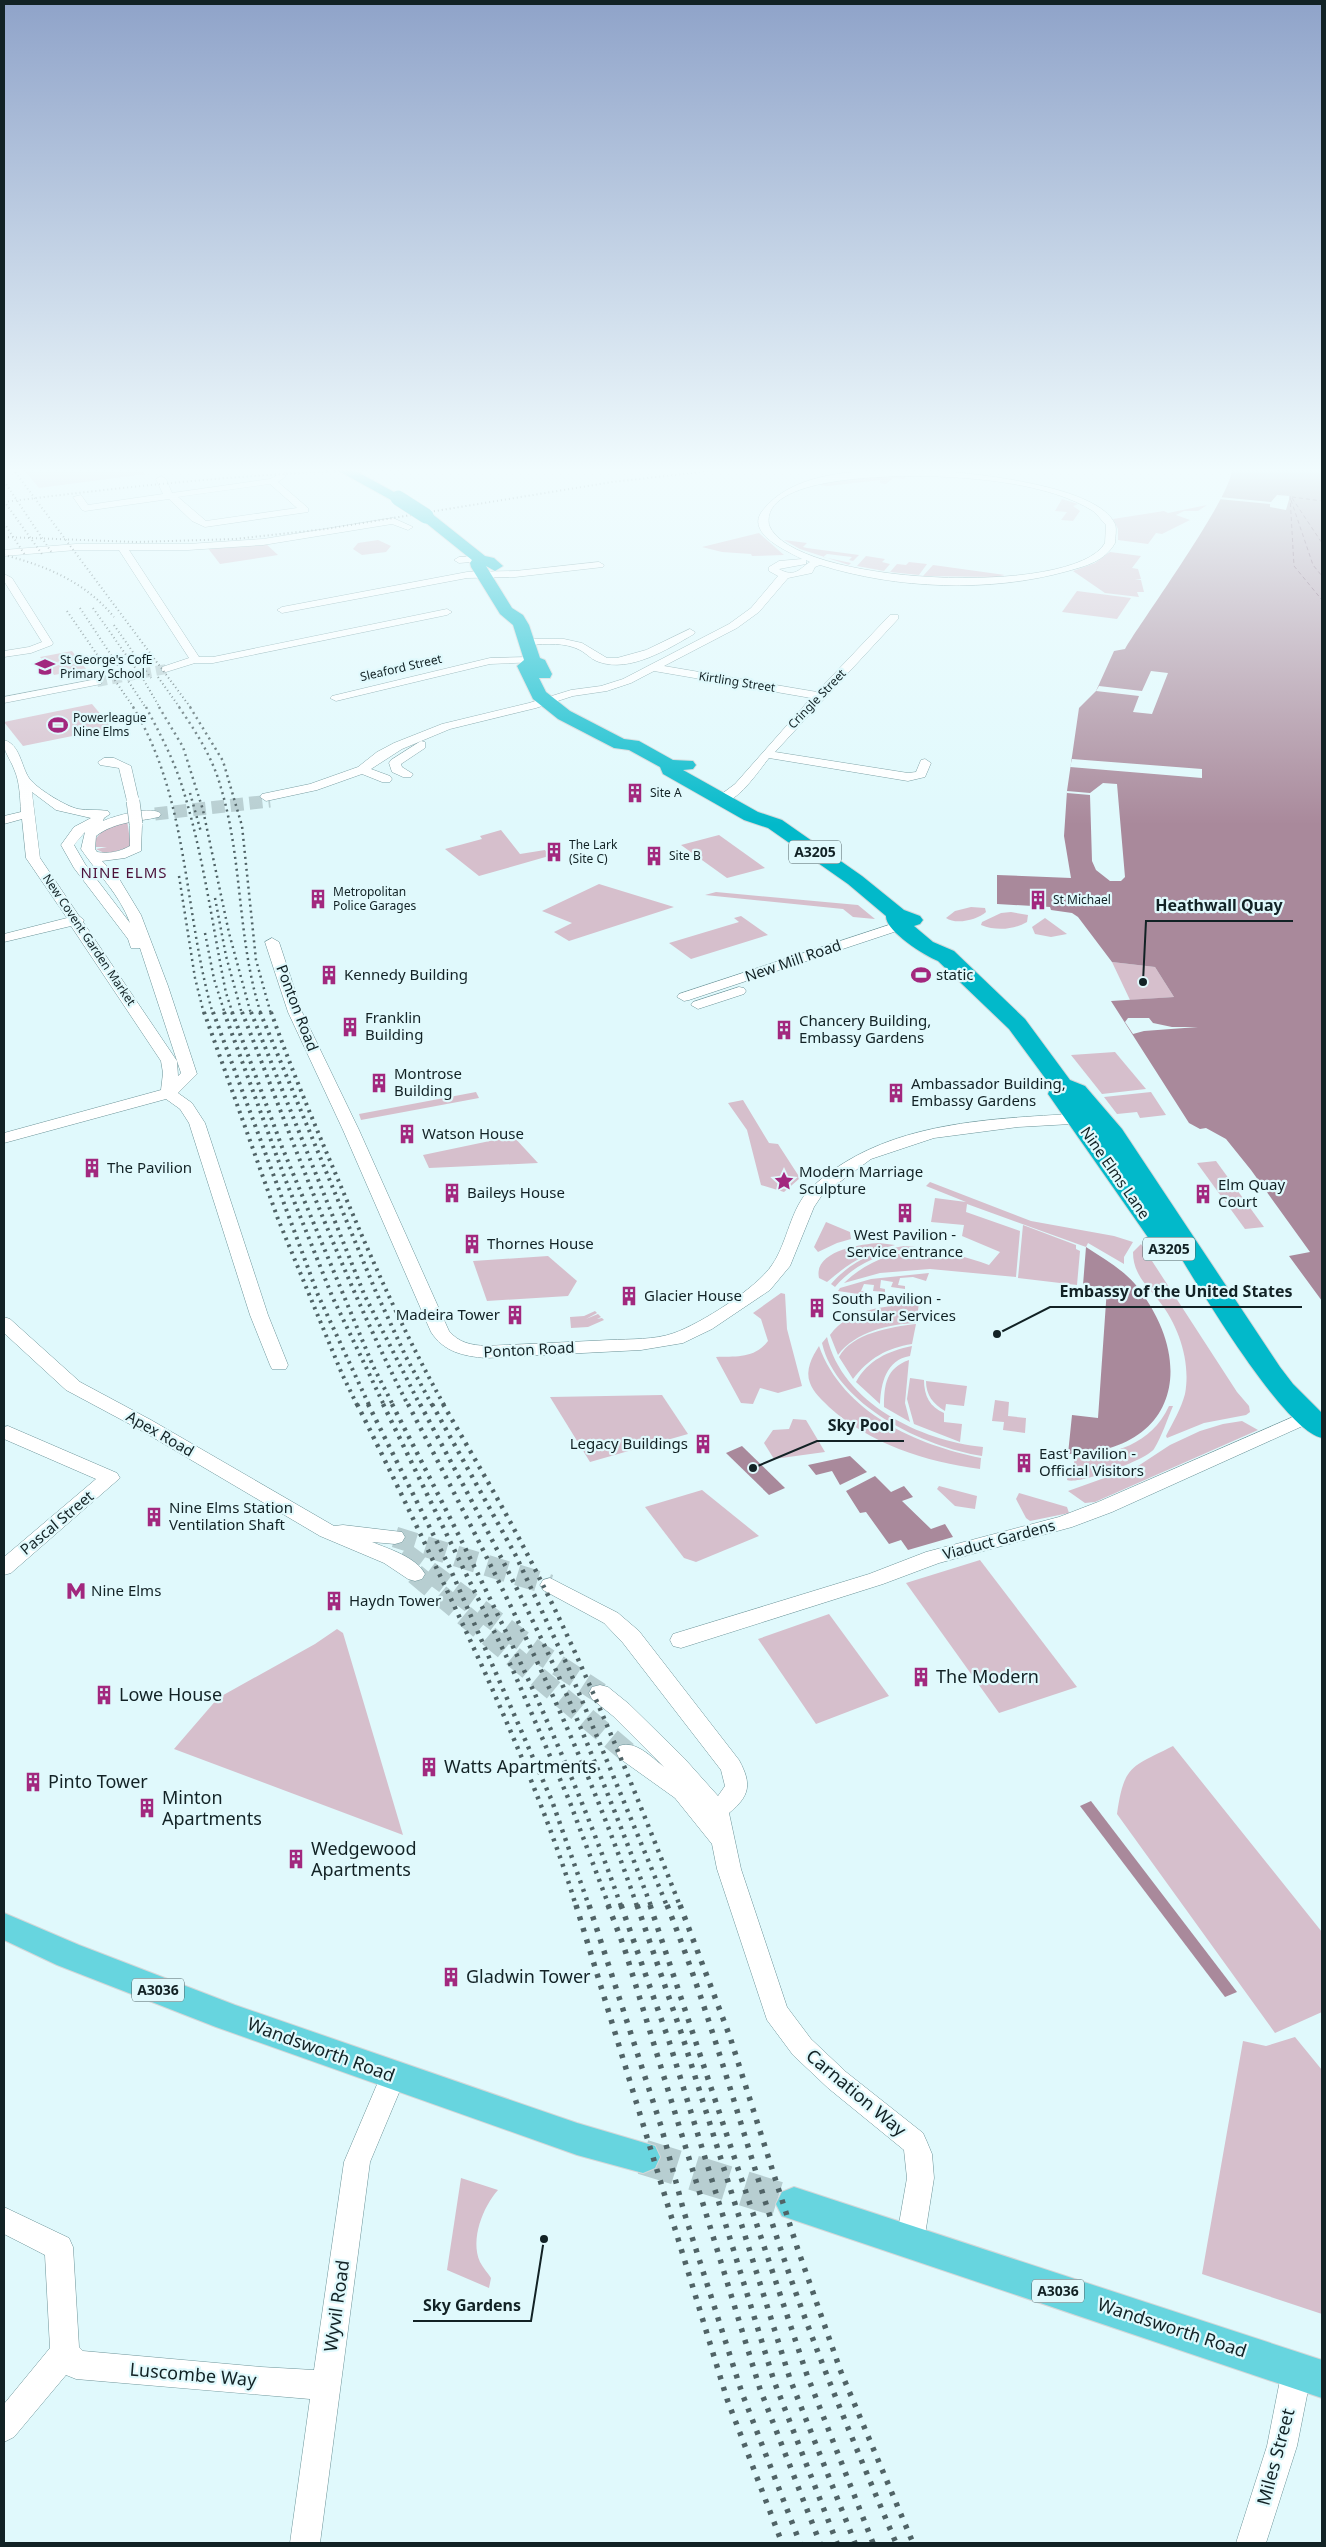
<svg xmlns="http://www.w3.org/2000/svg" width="1326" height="2547" font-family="'Noto Sans',sans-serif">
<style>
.green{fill:#d6bfcc}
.water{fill:#a9899b}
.pier{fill:#e0f9fc}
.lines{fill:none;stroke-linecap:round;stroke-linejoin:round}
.ferry{stroke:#693c58;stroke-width:1;stroke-dasharray:4 3;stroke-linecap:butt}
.minor-tunnel-far2{stroke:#b7ced1;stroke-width:10;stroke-dasharray:10 5;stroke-linecap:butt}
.minor-tunnel-far1{stroke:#b7ced1;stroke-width:13;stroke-dasharray:13 6;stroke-linecap:butt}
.minor-tunnel{stroke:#b7ced1;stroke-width:21;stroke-dasharray:21 11;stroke-linecap:butt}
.major-tunnel{stroke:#b7ced1;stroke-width:35;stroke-dasharray:35 18;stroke-linecap:butt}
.minor-casing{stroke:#6c9499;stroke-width:1}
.major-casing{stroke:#d4d7d8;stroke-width:2}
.highway-casing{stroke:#d4d7d8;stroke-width:2}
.minor{fill:#fff;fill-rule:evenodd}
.major{fill:#67d5df;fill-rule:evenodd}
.highway{fill:#02b9ca;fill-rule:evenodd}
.rail-far4{stroke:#506366;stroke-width:2;stroke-dasharray:1 3;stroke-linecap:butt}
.rail-far3{stroke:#506366;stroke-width:2.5;stroke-dasharray:2 4;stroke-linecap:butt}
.rail-far2{stroke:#506366;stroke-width:4;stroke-dasharray:2.5 5;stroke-linecap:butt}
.rail-far1{stroke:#506366;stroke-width:4.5;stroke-dasharray:3 6;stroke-linecap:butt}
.rail{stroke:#506366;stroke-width:5.5;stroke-dasharray:4 8;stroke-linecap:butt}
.minor-bridge-casing{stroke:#6c9499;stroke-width:14;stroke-linecap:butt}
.highway-bridge-casing{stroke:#d4d7d8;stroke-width:16;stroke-linecap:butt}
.minor-bridge{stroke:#fff;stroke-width:13}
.highway-bridge{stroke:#02b9ca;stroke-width:15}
.labels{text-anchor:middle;stroke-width:4.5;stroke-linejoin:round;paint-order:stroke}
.far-poi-label{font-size:12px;fill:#122225;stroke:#e0f9fc;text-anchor:start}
.far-street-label{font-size:12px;fill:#122225;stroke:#e0f9fc}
.shield{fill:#e0f9fc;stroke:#506266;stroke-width:1}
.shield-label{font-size:14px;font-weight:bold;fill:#122225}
.far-quarter-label{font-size:15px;letter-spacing:1px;fill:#4b1139;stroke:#e0f9fc}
.street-label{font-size:15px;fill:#122225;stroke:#e0f9fc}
.poi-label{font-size:15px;fill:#122225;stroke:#e0f9fc;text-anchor:start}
.near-poi-label{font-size:18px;fill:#122225;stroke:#e0f9fc;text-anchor:start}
.near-street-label{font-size:18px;fill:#122225;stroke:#e0f9fc}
.leader{fill:none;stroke:#122225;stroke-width:2}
.callout-dot{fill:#122225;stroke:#e0f9fc;stroke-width:2}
.callout-label{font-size:16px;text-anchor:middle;font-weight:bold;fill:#122225;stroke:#e0f9fc;stroke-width:4.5;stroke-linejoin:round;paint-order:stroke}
</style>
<rect width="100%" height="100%" fill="#e0f9fc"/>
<g class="green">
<polygon points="32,469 140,469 145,474 39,488 24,470"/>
<path d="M906,476L904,479L893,478L886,484L880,483V480L828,486L819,485C847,475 881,477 911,476L912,477Z"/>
<polygon points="1062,499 1078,504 1073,506 1080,511 1073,521 1061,520 1067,512 1055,511"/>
<polygon points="1207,505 1198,511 1184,511 1176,515 1190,520 1162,534 1156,533 1148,544 1118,540 1118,529 1113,519 1164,511 1168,513"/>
<polygon points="759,533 784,555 752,556 751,554 722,552 702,547"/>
<polygon points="378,540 391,546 386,552 362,555 353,549 358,543"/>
<polygon points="784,540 807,543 803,547 807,548 859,555 853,561 849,560 852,557 827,554 823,557 851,563 849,565 800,549"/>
<polygon points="265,543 278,555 220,564 207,547"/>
<polygon points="1110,552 1141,556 1132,568 1138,569 1141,579 1135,580 1141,580 1144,592 1137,592 1139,597 1105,593 1073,571 1095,563"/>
<polygon points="866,556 885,559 882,562 890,564 884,571 857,566"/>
<polygon points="909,562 927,564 919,575 890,572 897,564 906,565"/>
<polygon points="933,565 1005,575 996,577 923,576"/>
<polygon points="1077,591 1131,598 1117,619 1062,612"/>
<polygon points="72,651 86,669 54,675 40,657"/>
<polygon points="92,704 112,728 23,746 4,722"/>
<path d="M127,820L131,847L106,854L96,849L107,847H96L95,840C102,828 115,825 127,820Z"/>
<polygon points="501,830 520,854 545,850 549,856 479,876 445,849 482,839 480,836"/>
<polygon points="719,835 765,868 727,878 681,845"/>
<polygon points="599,884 674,907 569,941 554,932 572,923 542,911"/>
<polygon points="716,892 858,905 875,919 853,917 843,909 705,895"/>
<path d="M971,907L985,908L986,912C977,920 956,925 946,918L955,911Z"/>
<path d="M1011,912L1028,915L1027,922C1013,930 996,931 981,925L982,922L1001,913Z"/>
<polygon points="741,916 768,935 691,959 669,943 739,922 734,918"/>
<polygon points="1045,918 1067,934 1051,937 1035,934 1032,927"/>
<polygon points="1112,962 1155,967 1174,997 1130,1000"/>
<polygon points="1115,1052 1146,1089 1102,1094 1071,1055"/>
<polygon points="476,1092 479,1098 361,1120 359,1114"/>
<polygon points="1151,1092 1166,1115 1140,1118 1137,1112 1117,1114 1104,1097"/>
<polygon points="743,1100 769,1143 778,1144 800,1178 784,1192 761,1185 747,1130 728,1103"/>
<polygon points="513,1136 538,1163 429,1168 423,1155"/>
<polygon points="1216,1161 1264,1227 1245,1229 1197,1163"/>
<path d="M930,1182L1031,1221L1114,1236L1133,1242L1124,1257V1264L1088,1243L1086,1247L967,1204L966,1212L1020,1231L1016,1277L930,1269L880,1273L844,1283C885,1243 939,1246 989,1265L1000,1252L962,1236L964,1225L931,1222L935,1198L966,1202L926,1186Z"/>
<polygon points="826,1222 850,1232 851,1239 837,1243 818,1252 814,1247"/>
<polygon points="1023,1225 1076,1245 1076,1249 1080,1251 1077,1285 1018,1278"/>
<path d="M879,1243L895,1245C867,1252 849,1263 827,1282L819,1278C813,1251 861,1244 879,1243Z"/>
<path d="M1141,1244L1237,1392L1249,1406L1250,1412L1246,1415L1204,1423L1167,1438L1166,1436C1173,1422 1181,1409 1185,1394C1191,1362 1179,1326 1159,1301C1146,1284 1133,1274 1133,1252Z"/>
<path d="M904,1246L916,1247C884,1253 857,1261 835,1287L831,1284C850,1262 876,1250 904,1246Z"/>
<polygon points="548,1256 577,1281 568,1296 487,1301 473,1261"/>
<polygon points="929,1273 926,1281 913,1277 900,1278 898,1285 905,1286 905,1289 891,1287 893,1282 881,1280 880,1288 885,1289 885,1292 873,1291 874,1285 864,1284 861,1291 866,1292 865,1295 838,1291 840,1288 871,1279"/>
<path d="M781,1293L785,1294L787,1329L802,1386L778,1393L760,1388L753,1404L741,1403L716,1357C736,1356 754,1359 768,1341L761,1319L753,1313Z"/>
<path d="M919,1304L916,1323C889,1324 855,1332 838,1355L830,1335C849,1308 890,1305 919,1304Z"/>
<polygon points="595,1311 597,1313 586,1319 598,1314 601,1317 597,1319 602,1318 604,1320 588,1327 571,1328 570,1317 584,1316"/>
<path d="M916,1324L912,1344C887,1348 869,1358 853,1379L839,1357C852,1333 891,1327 916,1324Z"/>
<path d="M827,1337C842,1403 921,1441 983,1447L982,1456C924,1447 836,1405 822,1343Z"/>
<path d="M819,1346C843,1413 917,1445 981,1458L980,1469C926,1462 870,1444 829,1407C822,1400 813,1392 810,1383C805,1370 812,1357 819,1346Z"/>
<path d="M912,1346L910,1356C886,1360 881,1383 880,1404L856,1382C868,1360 888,1351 912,1346Z"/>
<path d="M909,1360L905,1403L910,1422L884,1407C884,1385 886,1368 909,1360Z"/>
<path d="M910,1378L924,1380C924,1396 930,1407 944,1413V1422L962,1424L960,1442L914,1424L907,1399Z"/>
<path d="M926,1381L967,1386L964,1406L946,1404L945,1411C933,1404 926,1395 926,1381Z"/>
<polygon points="662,1395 688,1434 590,1462 550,1397"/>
<polygon points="995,1400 1009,1402 1008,1416 1026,1418 1025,1433 1003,1430 1004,1422 992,1421"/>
<path d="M1169,1406H1173C1167,1420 1162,1436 1154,1449C1146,1460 1079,1485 1067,1480L1068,1475L1074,1473V1458C1114,1454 1151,1445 1169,1406Z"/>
<polygon points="793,1419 806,1420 825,1452 774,1459 764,1443 773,1430 789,1429"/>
<polygon points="1242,1421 1258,1430 1095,1502 1085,1503 1068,1491 1138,1466 1170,1445 1200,1431 1223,1424"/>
<polygon points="939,1486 977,1496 975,1509 955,1506 937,1489"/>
<polygon points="702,1490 759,1536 696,1562 684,1558 645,1507"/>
<polygon points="1019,1493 1067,1507 1069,1513 1030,1521 1026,1518 1016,1499"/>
<polygon points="980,1560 1077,1687 999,1713 906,1583"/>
<polygon points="829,1614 889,1696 816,1724 758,1639"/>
<polygon points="337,1629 343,1633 403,1835 174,1749 218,1698 315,1644"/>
<path d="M1173,1746L1322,1932V2012L1275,2033L1117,1814C1124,1764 1132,1767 1173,1746Z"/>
<polygon points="1295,2037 1322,2070 1322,2314 1202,2274 1243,2041 1266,2046"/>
<path d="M461,2178L498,2190C483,2207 470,2239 480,2262C483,2268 488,2273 491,2278L489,2288L447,2270Z"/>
</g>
<g class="water">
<path d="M1232,469H1322V1301L1289,1256L1310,1252L1251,1170L1226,1139L1206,1128L1200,1129L1189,1123L1111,1001L1174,997L1155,967L1112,962L1078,917L1072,913L1051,910L1050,907L997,904V875L1071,878L1064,836L1067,791L1079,708L1096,691L1114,651L1125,649C1144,617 1232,496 1232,469Z"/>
<path d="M1086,1247C1103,1258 1122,1269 1135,1284C1198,1362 1178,1452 1068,1454L1072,1415L1098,1418L1107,1288L1083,1285Z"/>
<polygon points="742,1446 785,1488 769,1495 726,1453"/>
<polygon points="850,1456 867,1472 840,1485 832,1471 816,1475 808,1465"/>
<polygon points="875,1476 891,1492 904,1486 913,1497 902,1501 931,1529 945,1524 953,1537 908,1550 901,1540 889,1544 866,1512 860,1513 846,1491"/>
<polygon points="1091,1801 1237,1992 1225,1997 1080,1806"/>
</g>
<g class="pier">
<polygon points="1277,495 1290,496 1286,510 1270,507 1270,504 1218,499 1219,497 1271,502"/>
<polygon points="1151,671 1168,673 1152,714 1133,712 1139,696 1096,691 1099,686 1142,691"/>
<polygon points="1072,759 1202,769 1202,778 1070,767"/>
<polygon points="1103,783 1117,784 1125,877 1121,881 1110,881 1096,870 1092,861 1090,795 1067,793 1067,791 1090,793"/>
<polygon points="1128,1018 1149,1018 1153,1023 1172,1027 1198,1027 1144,1031 1133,1034 1125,1022"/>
</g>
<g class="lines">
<g class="ferry">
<polyline points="1290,496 1294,566 1322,600"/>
<polyline points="1292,497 1322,501"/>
<polyline points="1292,498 1322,543"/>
<polyline points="1291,500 1313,565 1322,576"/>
</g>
<polyline class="minor-tunnel-far2" points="97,682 166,669"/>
<polyline class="minor-tunnel-far1" points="155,814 270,801"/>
<g class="minor-tunnel">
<polyline points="395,1537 550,1585"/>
<polyline points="403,1552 536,1651 600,1693"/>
<polyline points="415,1574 627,1752"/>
</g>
<polyline class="major-tunnel" points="643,2157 794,2204"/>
<defs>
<g id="minor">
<path d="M273,469H284L285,477L278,482L308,508V512L205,527L192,521L169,499L85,511L82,510L73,497L81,495L88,505L163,494L156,479L161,476L166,479L172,493L270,479L276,476V472ZM270,484L297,508L206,521L178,497Z"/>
<path d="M940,471C978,474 1098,486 1115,524C1117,529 1115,538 1115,543C1105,561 1086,566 1068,571C990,593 896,589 820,565L815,567L812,573L788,578L759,612L737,628L664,666L817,692L890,615H898V619L775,752L908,773L916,772L921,760L925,759L931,763L925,777L908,781L769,758C759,770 736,806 719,802L717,799L719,796L735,784L811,698L654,671L631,683L607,691L573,696L536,708L450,729L402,749L371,769L390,776L392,779L390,782H382L362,774L317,790L266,801L260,797L262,794L310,784L358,767L377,752L394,743L442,724L529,703L571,690L601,686L623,679L729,624L751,608L778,576L769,571V567L779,561L802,559C787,551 744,533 763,510C799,464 887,470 940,471ZM921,476C972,477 1049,483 1093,511C1098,515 1102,521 1106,525L1105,543C1074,598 792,585 769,525C760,476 892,476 921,476ZM806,560L810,562C799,569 795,578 779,569L806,564Z"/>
<polygon points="393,518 413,527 408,530 392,524 263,545 188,550 129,550 199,657 213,657 447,609 452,612 447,615 213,663 195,663 166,672 162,671 162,667 189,658 119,550 76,550 4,556 4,550 76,544 188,544 263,539"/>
<polygon points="480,556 484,557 484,561 459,563 454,560 459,557"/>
<polygon points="599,562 604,565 603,567 515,577 467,578 282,613 277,610 282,607 467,572 515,571"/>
<polygon points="4,574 12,578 53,643 52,645 31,653 4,657 4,651 29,647 42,642 4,581"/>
<path d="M690,629L695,632L694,634C668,649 630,673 599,662C592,660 587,654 580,650C564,642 547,644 530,645L525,642L530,639H564L582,643L607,658H617L646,650Z"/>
<polygon points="532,657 538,660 536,662 490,664 336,701 330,698 332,696 490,658"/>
<polygon points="97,679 101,680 101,684 4,703 4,697"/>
<path d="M4,740C20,744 21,766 29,778C36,788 65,806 78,809C88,811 98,809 108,811L110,814L104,818L103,821C114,816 153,805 161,814L159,817C137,822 116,821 96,836L95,849L97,852C109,854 119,852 130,846V824L136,820L142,824L141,851L125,858L102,861L118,877L141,915L168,986L197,1074L178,1093L192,1103L205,1123L268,1315L288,1365L286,1369H272L270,1365L250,1315L189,1123L180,1109L166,1099L4,1143V1133L161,1090L163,1073L161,1061L71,926L4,942V934L67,918L26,858L22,819L4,824V816L21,812C20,798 20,782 14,769C10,758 3,752 4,740ZM32,792L56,810L91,818L74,827L61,845L74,868L128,939L131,948H140L181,1073L178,1076L177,1061L83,922L84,920L79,916L40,858ZM85,832L81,849C98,874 120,895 130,923L85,864L74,845Z"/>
<polygon points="421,741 425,742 425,748 401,764 402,767 413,774 411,777 403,777 392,772 389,763 391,760"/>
<polygon points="114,758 131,766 139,801 137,804 133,805 127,801 119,768 100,765 98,762 104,758"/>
<polygon points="901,921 906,922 908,925 906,928 689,1000 684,1001 677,997 679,994"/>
<path d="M272,938L279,942L302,1012L359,1130L449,1331C459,1343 471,1345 486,1346C527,1344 569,1342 610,1340C630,1339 655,1340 674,1333C700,1324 757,1288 772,1265C788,1242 790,1208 811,1188C885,1119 994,1119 1089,1113L1097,1118L1089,1123L1018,1127L934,1138L871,1159L822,1195L814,1207L790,1266L770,1290L712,1329L683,1343L641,1350L486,1358C463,1356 444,1352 431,1332L343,1130L288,1012L265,942Z"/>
<polygon points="739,987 744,988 746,991 744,994 698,1009 691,1005 693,1002"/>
<path d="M4,1317L10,1319L80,1382L151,1420L334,1526L343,1525L402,1532L405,1537L402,1542L395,1544L372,1542C389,1549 416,1557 425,1574L422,1579L415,1581L408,1579L384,1563L320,1536L137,1428L66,1390L4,1333Z"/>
<polygon points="1309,1410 1316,1412 1319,1416 1316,1420 1112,1512 1072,1527 939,1563 883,1584 681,1648 673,1646 670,1640 673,1634 869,1574 926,1552 1059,1517 1098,1502"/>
<polygon points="8,1426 117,1473 120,1478 11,1573 4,1575 4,1557 96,1479 4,1439 4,1427"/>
<path d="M550,1578L618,1613L639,1631L739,1760C752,1784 750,1796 729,1813L741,1869L787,2007L811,2039L846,2072L923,2133L927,2142L932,2154L934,2178L924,2241L920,2250L910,2254L900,2250L896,2241L907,2178L904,2150L828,2088L793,2055L767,2020L717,1869L712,1844L675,1798L619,1758L616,1752L619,1746C636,1740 651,1757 664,1767L613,1716L592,1699L589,1693L592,1687L600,1685L608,1687L629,1704L684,1758L718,1796L725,1786L721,1770L623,1643L604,1623L543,1590L540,1585L543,1580Z"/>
<polygon points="393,2064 402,2068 406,2076 370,2162 320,2543 290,2543 310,2399 76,2379 66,2375 14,2437 4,2442 4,2404 50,2348 45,2255 4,2234 4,2207 69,2238 73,2247 79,2347 83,2351 261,2367 314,2370 344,2162 384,2068"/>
<polygon points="1297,2355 1307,2360 1312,2370 1297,2446 1266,2543 1236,2543 1267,2446 1282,2370 1287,2360"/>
</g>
<g id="major">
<polygon points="4,1913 79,1945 235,2005 577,2123 655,2146 660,2157 655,2168 643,2173 577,2155 216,2027 57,1965 4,1940"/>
<polygon points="794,2187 1322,2360 1322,2398 782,2216 776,2204 782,2192"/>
</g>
<g id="highway">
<polygon points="335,469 352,469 405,498 403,501 393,501"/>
<path d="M426,512L431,513L485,556L494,558L503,566L495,571L486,566L512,608L523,615L529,625L540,658L545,660L552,674L550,678H539L546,692L570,711L624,739L639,741L673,760L693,761L696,765L693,769L683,770L758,812L782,820L862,876L904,910L920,916L923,920L920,924L914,926L933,942L954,951L1025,1019L1070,1080L1085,1086L1122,1129L1280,1367L1293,1384L1322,1413V1438C1282,1429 1198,1285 1173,1245L1163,1249L1154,1246L1048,1094L1051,1086L1009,1029L938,961C925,956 885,931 886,916L848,884L768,828L744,820L663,774L660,767L629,750L614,748L558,719L533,699L517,666L524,660L513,625L500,614L471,567L470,563L472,560L421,519L419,516Z"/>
</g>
</defs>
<use href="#minor" class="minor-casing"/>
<use href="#major" class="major-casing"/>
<use href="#highway" class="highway-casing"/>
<use href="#minor" class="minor"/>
<use href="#major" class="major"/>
<use href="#highway" class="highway"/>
<g class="rail-far4">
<polyline points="13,469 191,708"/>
<polyline points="4,481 52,553"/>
<polyline points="4,501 42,554"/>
<path d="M4,502C138,485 272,471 407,469C491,467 576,471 660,469"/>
<polyline points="4,523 25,555"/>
<polyline points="4,537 136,542 235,539 326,529 612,482 728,469"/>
<path d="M4,555C47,566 85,582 114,617"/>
<polyline points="80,608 146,708"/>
<polyline points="93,608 143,679 160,708"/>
<polyline points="67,611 134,708"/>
<polyline points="114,625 151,678"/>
<polyline points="158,677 180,708"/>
</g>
<g class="rail-far3">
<path d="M133,707C190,801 183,911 213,1014"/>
<path d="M146,707C159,732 172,756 181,783C203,851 212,924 226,993L233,1014"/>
<polyline points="159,707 183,747 203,810 229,933 251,1014"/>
<path d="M179,707C196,732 213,758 221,788C243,861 237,940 261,1014"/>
<polyline points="190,707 223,761 242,826 256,960 271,1014"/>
<polyline points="190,793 201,832"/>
<polyline points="179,876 195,978 204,1014"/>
<polyline points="215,898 226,956 242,1014"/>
<polyline points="205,933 214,979 225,1014"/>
</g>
<g class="rail-far2">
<polyline points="204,1012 278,1219 342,1374 357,1405"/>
<polyline points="213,1012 318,1295 369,1405"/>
<polyline points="224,1012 284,1176 332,1296 384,1405"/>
<polyline points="232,1012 282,1147 373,1366 393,1405"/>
<path d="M242,1012C294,1144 343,1279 408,1405"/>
<polyline points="251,1012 364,1294 420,1405"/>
<polyline points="260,1012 376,1292 406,1357 432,1405"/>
<path d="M271,1012C293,1074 319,1135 345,1196C375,1267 406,1337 444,1405"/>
</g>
<g class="rail-far1">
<path d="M357,1404C402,1494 445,1585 487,1677C520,1752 552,1827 576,1906"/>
<polyline points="368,1404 449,1566 552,1801 589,1906"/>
<polyline points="383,1404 512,1668 569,1800 609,1906"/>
<path d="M392,1404C476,1568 560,1732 621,1906"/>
<path d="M408,1404C493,1567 577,1731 637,1906"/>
<path d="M420,1404C468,1494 517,1584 559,1677C592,1753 622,1829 651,1906"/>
<polyline points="432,1404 516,1556 569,1669 667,1906"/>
<path d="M443,1404C470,1451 498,1498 523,1546C584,1662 632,1784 680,1906"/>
</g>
<g class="rail">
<polyline points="576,1905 727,2399 782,2543"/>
<polyline points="589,1905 661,2126 684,2212 742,2393 800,2543"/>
<polyline points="608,1905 624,1947 760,2389 820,2543"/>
<polyline points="621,1905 669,2041 774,2381 837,2543"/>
<polyline points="637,1905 683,2038 790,2379 855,2543"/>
<polyline points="650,1905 807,2375 873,2543"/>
<path d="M667,1905C711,2015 741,2129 778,2241C812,2344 854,2443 896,2543"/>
<polyline points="680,1905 730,2037 797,2247 841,2372 913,2543"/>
</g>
<defs>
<polyline id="minor-bridge" points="133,801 136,824"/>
<polyline id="highway-bridge" points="398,498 426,516"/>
</defs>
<use href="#minor-bridge" class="minor-bridge-casing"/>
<use href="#highway-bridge" class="highway-bridge-casing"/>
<use href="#minor-bridge" class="minor-bridge"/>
<use href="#highway-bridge" class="highway-bridge"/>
</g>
<linearGradient id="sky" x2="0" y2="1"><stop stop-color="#8fa3c9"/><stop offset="0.57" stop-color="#f1fcfe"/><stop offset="1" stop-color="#f1fcfe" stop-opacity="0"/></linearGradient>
<rect width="1326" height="825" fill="url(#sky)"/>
<defs>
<symbol id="school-bare" viewBox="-9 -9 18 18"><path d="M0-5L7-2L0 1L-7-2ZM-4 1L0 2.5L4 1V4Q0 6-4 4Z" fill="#a2287e" stroke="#e0f9fc" stroke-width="2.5" paint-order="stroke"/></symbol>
<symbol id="stadium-bare" viewBox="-9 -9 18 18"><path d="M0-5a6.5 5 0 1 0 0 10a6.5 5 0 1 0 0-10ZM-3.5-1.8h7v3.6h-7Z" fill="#a2287e" stroke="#e0f9fc" stroke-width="2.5" paint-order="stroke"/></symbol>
<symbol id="building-bare" viewBox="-9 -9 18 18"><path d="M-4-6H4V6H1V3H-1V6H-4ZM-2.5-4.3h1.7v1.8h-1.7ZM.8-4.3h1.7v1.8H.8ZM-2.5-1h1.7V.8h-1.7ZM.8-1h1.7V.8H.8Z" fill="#a2287e" stroke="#e0f9fc" stroke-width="2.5" paint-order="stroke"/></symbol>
<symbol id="sight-bare" viewBox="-9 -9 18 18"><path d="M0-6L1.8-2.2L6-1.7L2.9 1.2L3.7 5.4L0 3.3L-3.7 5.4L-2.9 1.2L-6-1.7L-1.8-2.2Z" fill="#a2287e" stroke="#e0f9fc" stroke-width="2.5" paint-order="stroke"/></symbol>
<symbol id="metro-bare" viewBox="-9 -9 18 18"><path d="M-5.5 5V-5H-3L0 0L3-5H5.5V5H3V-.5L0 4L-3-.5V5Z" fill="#a2287e" stroke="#e0f9fc" stroke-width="2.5" paint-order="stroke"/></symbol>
</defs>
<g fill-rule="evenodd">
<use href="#school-bare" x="31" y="653" width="28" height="28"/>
<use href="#stadium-bare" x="44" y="711" width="28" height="28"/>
<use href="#building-bare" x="621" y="779" width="28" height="28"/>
<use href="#building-bare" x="540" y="838" width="28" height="28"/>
<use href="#building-bare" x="640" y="842" width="28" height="28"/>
<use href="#building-bare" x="304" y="885" width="28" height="28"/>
<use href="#building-bare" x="1024" y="886" width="28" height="28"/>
<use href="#building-bare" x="315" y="961" width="28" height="28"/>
<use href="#stadium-bare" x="907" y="961" width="28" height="28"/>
<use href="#building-bare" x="336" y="1013" width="28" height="28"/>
<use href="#building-bare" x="770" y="1016" width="28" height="28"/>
<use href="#building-bare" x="365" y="1069" width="28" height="28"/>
<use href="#building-bare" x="882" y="1079" width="28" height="28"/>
<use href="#building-bare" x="393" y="1120" width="28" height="28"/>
<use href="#building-bare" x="78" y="1154" width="28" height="28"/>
<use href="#sight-bare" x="770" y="1167" width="28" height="28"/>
<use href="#building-bare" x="438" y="1179" width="28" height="28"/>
<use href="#building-bare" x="1189" y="1180" width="28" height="28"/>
<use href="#building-bare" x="891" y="1199" width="28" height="28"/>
<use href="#building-bare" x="458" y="1230" width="28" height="28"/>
<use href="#building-bare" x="615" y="1282" width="28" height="28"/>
<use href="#building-bare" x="803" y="1294" width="28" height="28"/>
<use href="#building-bare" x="501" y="1301" width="28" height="28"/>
<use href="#building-bare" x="689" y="1430" width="28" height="28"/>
<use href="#building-bare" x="1010" y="1449" width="28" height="28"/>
<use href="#building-bare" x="140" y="1503" width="28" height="28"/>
<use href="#metro-bare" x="62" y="1577" width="28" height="28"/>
<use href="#building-bare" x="320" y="1587" width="28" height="28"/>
<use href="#building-bare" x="907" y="1663" width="28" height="28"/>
<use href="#building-bare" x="90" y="1681" width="28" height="28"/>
<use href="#building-bare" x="415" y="1753" width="28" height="28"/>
<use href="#building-bare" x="19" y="1768" width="28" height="28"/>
<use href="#building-bare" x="133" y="1794" width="28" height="28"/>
<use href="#building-bare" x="282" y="1845" width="28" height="28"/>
<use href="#building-bare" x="437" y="1963" width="28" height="28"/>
</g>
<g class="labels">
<g class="far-poi-label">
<text x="60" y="664">St George's CofE<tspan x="60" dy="14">Primary School</tspan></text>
<text x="73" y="722">Powerleague<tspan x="73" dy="14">Nine Elms</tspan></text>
<text x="650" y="797">Site A</text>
<text x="569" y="849">The Lark<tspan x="569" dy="14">(Site C)</tspan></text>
<text x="669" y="860">Site B</text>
<text x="333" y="896">Metropolitan<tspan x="333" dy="14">Police Garages</tspan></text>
<text x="1053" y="904">St Michael</text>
</g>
<g class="far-street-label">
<text transform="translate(401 668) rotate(-13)" y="4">Sleaford Street</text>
<text transform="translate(737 682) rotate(9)" y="4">Kirtling Street</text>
<text transform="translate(817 699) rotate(-46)" y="4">Cringle Street</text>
<text transform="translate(89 940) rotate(56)" y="4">New Covent Garden Market</text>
</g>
<g class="shield">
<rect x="789" y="840.5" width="52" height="23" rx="4"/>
<rect x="1143" y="1237.5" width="52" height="23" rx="4"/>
<rect x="132" y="1978.5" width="52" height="23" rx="4"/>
<rect x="1032" y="2279.5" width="52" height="23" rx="4"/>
</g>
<g class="shield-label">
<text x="815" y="857">A3205</text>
<text x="1169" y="1254">A3205</text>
<text x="158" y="1995">A3036</text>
<text x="1058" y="2296">A3036</text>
</g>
<g class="far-quarter-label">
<text x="124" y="878">NINE ELMS</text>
</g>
<g class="street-label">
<text transform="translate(793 961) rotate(-19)" y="5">New Mill Road</text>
<text transform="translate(297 1008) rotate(69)" y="5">Ponton Road</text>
<text transform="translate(1115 1173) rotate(55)" y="5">Nine Elms Lane</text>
<text transform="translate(529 1350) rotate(-3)" y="5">Ponton Road</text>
<text transform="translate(160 1434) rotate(30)" y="5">Apex Road</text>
<text transform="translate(57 1523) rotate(-40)" y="5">Pascal Street</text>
<text transform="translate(999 1540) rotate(-15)" y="5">Viaduct Gardens</text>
</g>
<g class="poi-label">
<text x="344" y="980">Kennedy Building</text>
<text x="936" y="980">static</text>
<text x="365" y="1023">Franklin<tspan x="365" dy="17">Building</tspan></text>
<text x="799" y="1026">Chancery Building,<tspan x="799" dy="17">Embassy Gardens</tspan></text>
<text x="394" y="1079">Montrose<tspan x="394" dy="17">Building</tspan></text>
<text x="911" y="1089">Ambassador Building,<tspan x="911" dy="17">Embassy Gardens</tspan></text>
<text x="422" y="1139">Watson House</text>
<text x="107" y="1173">The Pavilion</text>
<text x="799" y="1177">Modern Marriage<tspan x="799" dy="17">Sculpture</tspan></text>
<text x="1218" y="1190">Elm Quay<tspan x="1218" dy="17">Court</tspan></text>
<text x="467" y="1198">Baileys House</text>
<text x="905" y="1240" text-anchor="middle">West Pavilion -<tspan x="905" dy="17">Service entrance</tspan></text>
<text x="487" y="1249">Thornes House</text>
<text x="644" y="1301">Glacier House</text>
<text x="832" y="1304">South Pavilion -<tspan x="832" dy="17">Consular Services</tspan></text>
<text x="500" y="1320" text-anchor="end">Madeira Tower</text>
<text x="688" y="1449" text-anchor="end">Legacy Buildings</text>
<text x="1039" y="1459">East Pavilion -<tspan x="1039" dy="17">Official Visitors</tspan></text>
<text x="169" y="1513">Nine Elms Station<tspan x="169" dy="17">Ventilation Shaft</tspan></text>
<text x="91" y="1596">Nine Elms</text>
<text x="349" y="1606">Haydn Tower</text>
</g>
<g class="near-poi-label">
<text x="936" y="1683">The Modern</text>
<text x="119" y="1701">Lowe House</text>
<text x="444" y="1773">Watts Apartments</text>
<text x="48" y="1788">Pinto Tower</text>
<text x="162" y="1804">Minton<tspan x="162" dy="21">Apartments</tspan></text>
<text x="311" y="1855">Wedgewood<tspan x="311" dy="21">Apartments</tspan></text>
<text x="466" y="1983">Gladwin Tower</text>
</g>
<g class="near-street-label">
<text transform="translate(321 2050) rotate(20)" y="6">Wandsworth Road</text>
<text transform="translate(856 2093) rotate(40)" y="6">Carnation Way</text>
<text transform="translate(337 2306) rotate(-82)" y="6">Wyvil Road</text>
<text transform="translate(1172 2328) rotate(18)" y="6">Wandsworth Road</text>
<text transform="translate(193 2375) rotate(5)" y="6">Luscombe Way</text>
<text transform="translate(1276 2457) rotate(-75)" y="6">Miles Street</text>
</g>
</g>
<path class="leader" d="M1143 982L1146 921H1293M997 1334L1050 1307H1302M753 1468L817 1441H904M544 2239L531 2321H413"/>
<g class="callout-dot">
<circle cx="1143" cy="982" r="5"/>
<circle cx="997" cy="1334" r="5"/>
<circle cx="753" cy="1468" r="5"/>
<circle cx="544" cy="2239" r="5"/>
</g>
<g class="callout-label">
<text x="1219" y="911">Heathwall Quay</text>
<text x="1176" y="1297">Embassy of the United States</text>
<text x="861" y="1431">Sky Pool</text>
<text x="472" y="2311">Sky Gardens</text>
</g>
<rect width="1326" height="2547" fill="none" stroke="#122225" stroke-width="10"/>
</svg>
